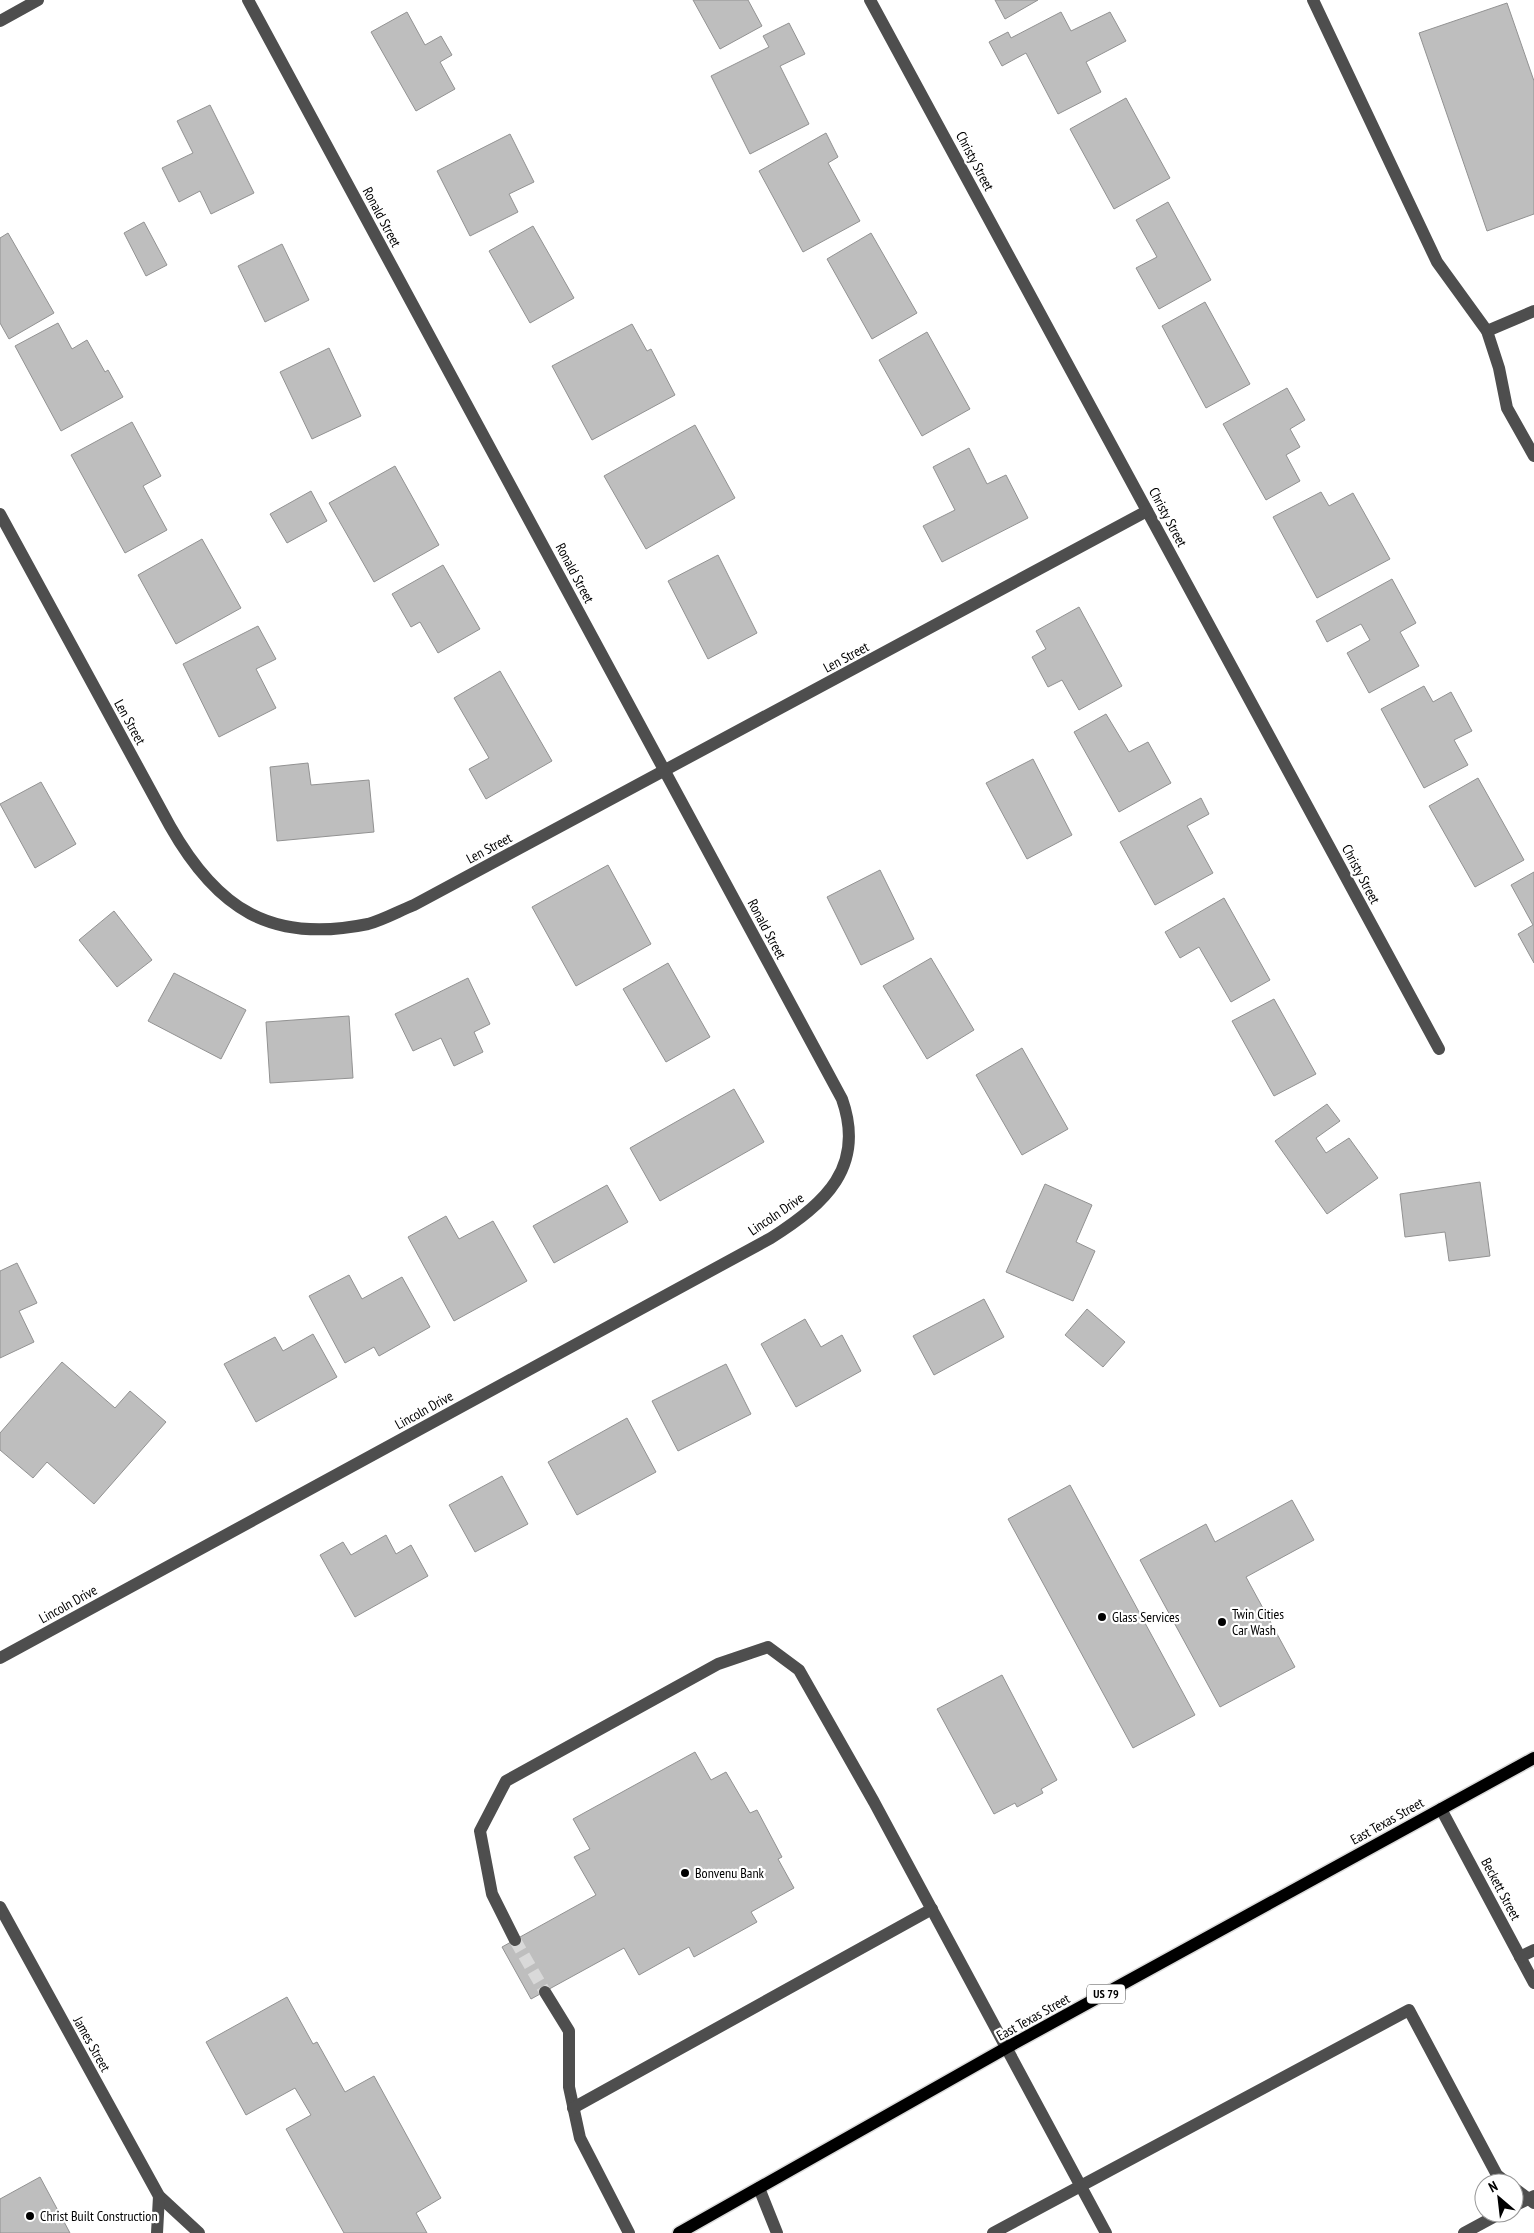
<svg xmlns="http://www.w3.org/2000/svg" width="1534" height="2233" font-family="'PT Sans Narrow',sans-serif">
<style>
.building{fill:#bebebe;stroke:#929292}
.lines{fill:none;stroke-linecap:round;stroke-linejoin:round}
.minor-tunnel{stroke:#d9d9d9;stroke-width:12;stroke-dasharray:12 6;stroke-linecap:butt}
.major-casing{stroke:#dbdbdb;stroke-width:15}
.minor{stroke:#4e4e4e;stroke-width:12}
.major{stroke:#000;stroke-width:12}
.poi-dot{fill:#000;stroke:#fff;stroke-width:2}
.labels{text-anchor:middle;stroke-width:4.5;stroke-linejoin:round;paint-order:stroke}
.shield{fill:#fff;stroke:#4c4c4c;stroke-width:1}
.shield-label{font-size:12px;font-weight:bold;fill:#000}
.street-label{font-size:14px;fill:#000;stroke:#fff}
.poi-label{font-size:14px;fill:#000;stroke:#fff;text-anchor:start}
</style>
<rect width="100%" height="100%" fill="#fff"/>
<g class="building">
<polygon points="693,0 748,0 762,26 720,49"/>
<polygon points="995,0 1038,0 1005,19"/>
<polygon points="1507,3 1534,81 1534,214 1487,231 1419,33"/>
<polygon points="407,12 425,45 441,36 452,55 440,62 455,89 416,111 371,32"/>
<polygon points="1061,12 1071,31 1110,12 1126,41 1086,62 1101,92 1058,114 1026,53 1002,66 989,42 1008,32 1011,38"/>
<polygon points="789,23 805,54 780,66 809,124 750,154 711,76 769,47 763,36"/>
<polygon points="1126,98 1170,178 1114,209 1070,129"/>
<polygon points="210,105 254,193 211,214 200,191 179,202 162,168 193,153 177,121"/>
<polygon points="826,133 838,157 828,163 860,221 803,252 759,171"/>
<polygon points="510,134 534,182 509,194 518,212 470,236 437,171"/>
<polygon points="1168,202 1211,280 1159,309 1136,268 1157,257 1136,220"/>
<polygon points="144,222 167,265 146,276 124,233"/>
<polygon points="533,226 574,298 530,323 489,251"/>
<polygon points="8,233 54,313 9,339 0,323 0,238"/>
<polygon points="871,233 917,313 872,339 827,259"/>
<polygon points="282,244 309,300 265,322 238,266"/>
<polygon points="1205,302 1250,384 1206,408 1162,326"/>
<polygon points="58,323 72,349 87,340 105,372 108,370 123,397 61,431 15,346"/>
<polygon points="632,324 647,351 651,349 675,395 592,440 552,366"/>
<polygon points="927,332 970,409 922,436 879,360"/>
<polygon points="329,348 361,416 312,439 280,372"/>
<polygon points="1287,388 1305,420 1290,429 1300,447 1286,455 1300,481 1266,500 1223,424"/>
<polygon points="132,422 161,476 143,486 167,530 125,553 71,455"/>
<polygon points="695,425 735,498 646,549 604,476"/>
<polygon points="969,448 987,484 1006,475 1028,518 942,562 923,526 955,510 933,467"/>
<polygon points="395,466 439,545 374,582 329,503"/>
<polygon points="311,491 327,521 287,543 270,514"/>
<polygon points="1321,492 1329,506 1353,493 1390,559 1317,598 1273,517"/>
<polygon points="202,539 241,608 176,644 138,575"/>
<polygon points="718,555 757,633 708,659 668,581"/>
<polygon points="443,565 480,629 438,653 420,622 411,627 392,594"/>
<polygon points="1392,579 1416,623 1400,632 1419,666 1369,693 1347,653 1370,640 1361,624 1327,642 1316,621"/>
<polygon points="1079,607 1122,686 1079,710 1062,680 1048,687 1032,657 1046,649 1036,631"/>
<polygon points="258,626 276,659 256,669 276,708 219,737 183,664"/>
<polygon points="500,671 552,761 486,799 469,769 489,758 454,698"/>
<polygon points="1424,686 1433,702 1451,692 1472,731 1454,740 1468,765 1424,788 1381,709"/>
<polygon points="1106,714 1129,752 1148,742 1171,783 1119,812 1074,732"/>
<polygon points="1033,759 1072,835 1027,859 986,783"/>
<polygon points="308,763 311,785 369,780 374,832 277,841 270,767"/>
<polygon points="1478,778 1524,860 1475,887 1429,806"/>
<polygon points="41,782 76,844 35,868 0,804"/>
<polygon points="1201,798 1209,814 1187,826 1213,873 1155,905 1120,842"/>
<polygon points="608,865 651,944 576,986 532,907"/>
<polygon points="880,870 914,939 861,965 827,897"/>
<polygon points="1534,872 1534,963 1518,934 1533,925 1511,885"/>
<polygon points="1224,898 1270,980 1231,1002 1199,947 1180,958 1165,932"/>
<polygon points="114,911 152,960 117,987 79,940"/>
<polygon points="931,958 974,1030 927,1059 883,986"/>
<polygon points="668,963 710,1037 666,1062 623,989"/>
<polygon points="174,973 246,1010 221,1059 148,1021"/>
<polygon points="468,978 490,1024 474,1032 483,1052 454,1066 441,1038 413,1051 395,1014"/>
<polygon points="1274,999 1316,1074 1274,1096 1232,1021"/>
<polygon points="349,1016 353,1078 270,1083 266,1022"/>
<polygon points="1022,1048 1068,1129 1022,1155 976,1075"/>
<polygon points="734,1089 764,1142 660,1201 630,1148"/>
<polygon points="1327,1104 1340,1121 1316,1138 1326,1153 1349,1138 1378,1178 1327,1214 1275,1141"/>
<polygon points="1480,1182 1490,1256 1449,1261 1445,1232 1405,1237 1400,1194"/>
<polygon points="1045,1184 1092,1205 1076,1242 1095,1251 1073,1301 1006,1272"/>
<polygon points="607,1185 628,1222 554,1263 533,1226"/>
<polygon points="446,1216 459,1239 493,1221 527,1281 454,1321 408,1237"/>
<polygon points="17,1263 37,1303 19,1311 34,1342 0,1358 0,1271"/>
<polygon points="349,1275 362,1299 402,1277 430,1327 379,1356 374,1347 345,1363 309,1296"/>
<polygon points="984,1299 1004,1337 934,1375 913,1336"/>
<polygon points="1087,1309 1125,1342 1103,1367 1065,1335"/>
<polygon points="805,1319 821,1347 842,1335 861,1371 796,1407 761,1344"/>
<polygon points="313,1334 337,1377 256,1422 224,1364 275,1337 283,1351"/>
<polygon points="62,1362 115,1408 130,1391 166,1422 94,1504 47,1462 33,1478 0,1450 0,1433"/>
<polygon points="726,1364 751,1414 678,1451 652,1401"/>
<polygon points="627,1418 656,1472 577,1515 548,1462"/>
<polygon points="502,1476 528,1524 475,1552 449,1505"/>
<polygon points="1070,1485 1195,1715 1133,1748 1008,1519"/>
<polygon points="1292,1500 1314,1540 1246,1577 1295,1667 1220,1707 1140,1560 1206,1524 1215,1542"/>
<polygon points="386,1535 396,1554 411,1545 428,1576 355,1617 320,1555 343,1542 351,1555"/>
<polygon points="1002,1675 1057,1780 1041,1789 1043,1793 1017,1807 1015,1803 994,1814 937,1709"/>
<polygon points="695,1752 711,1780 726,1772 750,1813 757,1810 782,1857 778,1859 794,1888 751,1912 757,1922 694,1957 689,1947 639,1975 624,1948 531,1999 502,1947 596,1895 574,1857 590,1849 573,1819"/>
<polygon points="287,1997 313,2044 317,2042 345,2092 374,2076 441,2198 416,2213 427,2233 344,2233 286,2129 311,2115 295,2088 246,2115 206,2042"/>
<polygon points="40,2177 70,2233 0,2233 0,2199"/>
</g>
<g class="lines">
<polyline class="minor-tunnel" points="515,1940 545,1992"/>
<defs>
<polyline id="major" points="679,2233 1006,2048 1534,1758"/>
</defs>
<use href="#major" class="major-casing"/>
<g class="minor">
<polyline points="870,0 1439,1049"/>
<polyline points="1313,0 1437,262 1487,331 1499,368 1507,408 1534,456"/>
<polyline points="0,21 38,0"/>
<polyline points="1487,331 1534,311"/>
<path d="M0,514L170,826C217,909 271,944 368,924C383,920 399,911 414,905L1147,511"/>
<path d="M0,1658L771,1238C825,1204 866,1167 842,1099L248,0"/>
<polyline points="1441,1809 1534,1983"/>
<polyline points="0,1907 159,2196 199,2233"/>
<polyline points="515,1940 492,1894 480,1831 506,1781 718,1664 768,1647 799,1670 874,1802 1106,2233"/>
<polyline points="1520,1957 1534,1950"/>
<polyline points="545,1992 569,2031 569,2087 580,2138 629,2233"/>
<polyline points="573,2108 932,1909"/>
<polyline points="759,2188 777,2233"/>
<polyline points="1514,2188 1534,2203"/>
<polyline points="1514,2206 1534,2196"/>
<polyline points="157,2233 159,2196"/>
<polyline points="993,2233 1409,2010 1497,2175 1507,2183"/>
<polyline points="1464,2233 1501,2213"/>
</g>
<use href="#major" class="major"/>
</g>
<g class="poi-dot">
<circle cx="1102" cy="1617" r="5"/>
<circle cx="1222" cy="1622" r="5"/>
<circle cx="685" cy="1873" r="5"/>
<circle cx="30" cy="2216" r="5"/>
</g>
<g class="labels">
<rect class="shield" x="1087" y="1984.5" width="38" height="19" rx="4"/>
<g class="shield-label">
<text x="1106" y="1998">US 79</text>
</g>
<g class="street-label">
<text transform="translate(975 161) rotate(62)" y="5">Christy Street</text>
<text transform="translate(382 217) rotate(62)" y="5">Ronald Street</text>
<text transform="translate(1168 517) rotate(62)" y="5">Christy Street</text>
<text transform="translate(575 573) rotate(62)" y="5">Ronald Street</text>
<text transform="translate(846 657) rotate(-28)" y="5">Len Street</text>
<text transform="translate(130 722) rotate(61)" y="5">Len Street</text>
<text transform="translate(489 848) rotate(-28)" y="5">Len Street</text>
<text transform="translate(1361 874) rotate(62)" y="5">Christy Street</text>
<text transform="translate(767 929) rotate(62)" y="5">Ronald Street</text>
<text transform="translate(776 1214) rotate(-34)" y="5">Lincoln Drive</text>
<text transform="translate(424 1410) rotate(-29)" y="5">Lincoln Drive</text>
<text transform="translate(68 1604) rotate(-29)" y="5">Lincoln Drive</text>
<text transform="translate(1387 1821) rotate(-29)" y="5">East Texas Street</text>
<text transform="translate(1501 1889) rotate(62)" y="5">Beckett Street</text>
<text transform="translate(1033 2017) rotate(-29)" y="5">East Texas Street</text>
<text transform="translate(92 2044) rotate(61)" y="5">James Street</text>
</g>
<g class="poi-label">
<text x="1232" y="1619">Twin Cities<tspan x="1232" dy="16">Car Wash</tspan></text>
<text x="1112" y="1622">Glass Services</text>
<text x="695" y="1878">Bonvenu Bank</text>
<text x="40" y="2221">Christ Built Construction</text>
</g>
</g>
<g transform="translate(1499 2198) rotate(332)"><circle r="24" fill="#ffffff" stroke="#999999"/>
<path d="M0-4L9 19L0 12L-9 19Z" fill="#000000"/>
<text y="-8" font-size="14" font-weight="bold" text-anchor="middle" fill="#000000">N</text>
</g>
</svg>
